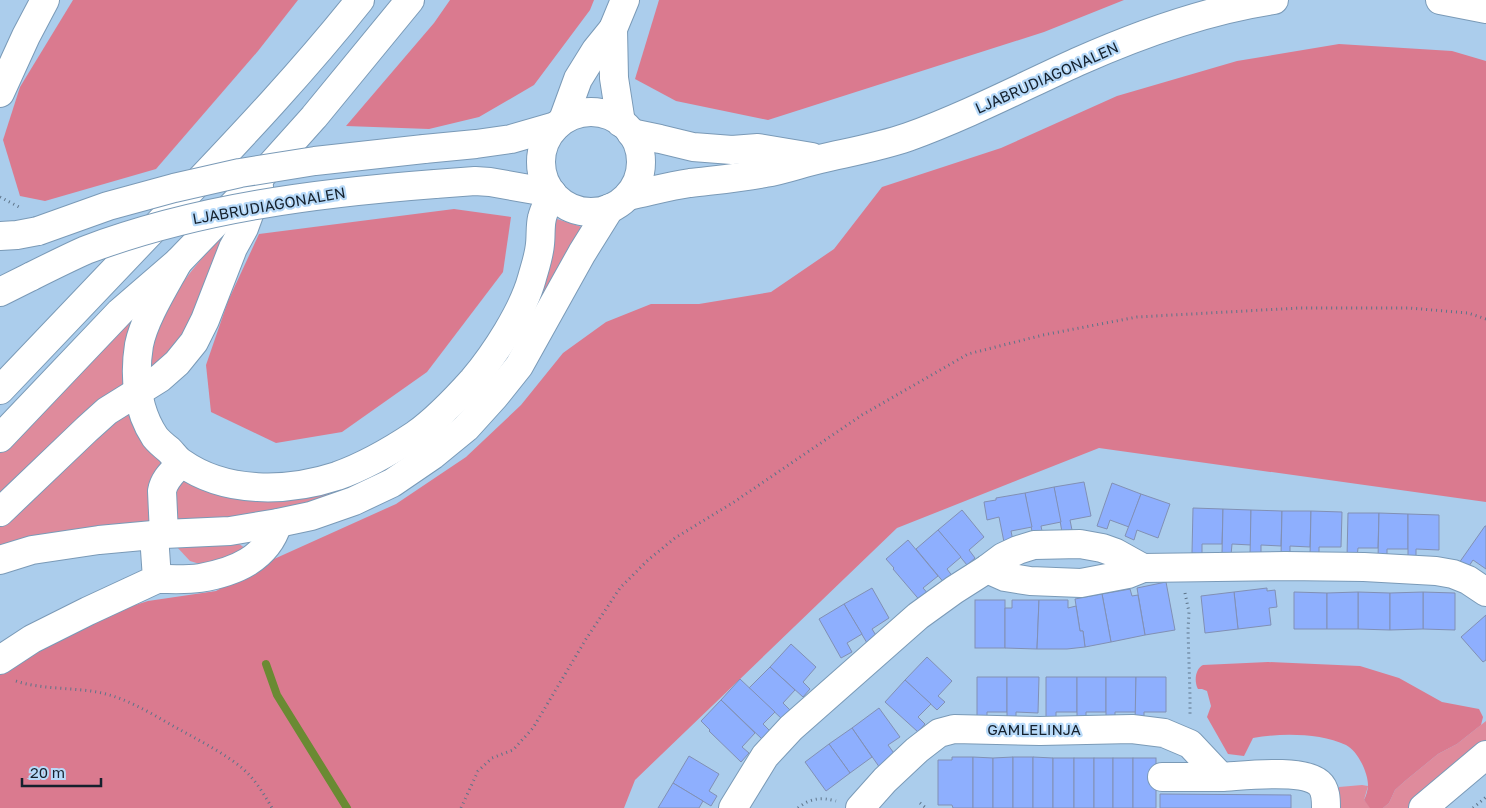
<svg xmlns="http://www.w3.org/2000/svg" width="1486" height="808" font-family="'Golos Text',sans-serif">
<style>
.green{fill:#df8b9c}
.forest{fill:#da7a8f}
.lines{fill:none;stroke-linecap:round;stroke-linejoin:round}
.stream{stroke:#6a8a33;stroke-width:8}
.building{fill:#8eaffe;stroke:#8190b4}
.minor-casing{stroke:#7a9ab7;stroke-width:30}
.major-casing{stroke:#7a9ab7;stroke-width:30}
.highway-casing{stroke:#7a9ab7;stroke-width:30}
.path{stroke:#5d7388;stroke-width:3;stroke-dasharray:1 4;stroke-linecap:butt}
.minor{stroke:#fff;stroke-width:28}
.major{stroke:#fff;stroke-width:28}
.highway{stroke:#fff;stroke-width:28}
.highway-bridge-casing{stroke:#7a9ab7;stroke-width:30;stroke-linecap:butt}
.highway-bridge{stroke:#fff;stroke-width:28}
.labels{text-anchor:middle;stroke-width:4.5;stroke-linejoin:round;paint-order:stroke}
.street-label{font-size:15px;fill:#15212d;stroke:#b8daf9}
</style>
<rect width="100%" height="100%" fill="#abcdec"/>
<g class="green">
<polygon points="557,219 582,227 582,231 515,350 470,407 395,467 358,487 309,505 263,516 171,524 170,494 183,479 241,497 446,421 554,220"/>
<path d="M220,239H223L193,324L151,372L148,368C150,357 150,344 154,334C169,298 193,266 220,239Z"/>
<polygon points="130,321 132,323 125,386 0,500 0,453 125,323"/>
<polygon points="127,408 164,463 154,525 0,548 0,525"/>
<polygon points="236,542 245,548 245,552 203,565 190,561 176,546"/>
<polygon points="1486,721 1486,744 1412,808 1383,808 1389,803 1395,790 1405,781 1438,754 1457,744"/>
<polygon points="1362,785 1368,786 1364,800 1371,808 1338,808 1339,787"/>
</g>
<g class="forest">
<polygon points="73,0 298,0 258,51 156,169 45,201 20,196 3,140 20,87"/>
<polygon points="450,0 594,0 590,10 534,85 479,117 429,129 346,126 434,23"/>
<polygon points="659,0 1124,0 1044,32 768,120 676,101 635,79"/>
<polygon points="1339,44 1452,51 1486,61 1486,502 1099,448 897,528 635,780 624,808 0,808 0,667 59,629 148,601 216,591 274,559 396,504 466,457 521,405 563,353 606,322 651,304 699,304 771,292 834,249 882,187 1001,148 1117,96 1237,61"/>
<polygon points="454,209 511,217 503,272 427,372 342,432 276,443 211,412 206,365 228,301 259,234"/>
<path d="M1268,662L1360,666L1399,678L1442,702L1479,709L1483,717L1481,725L1457,744L1438,754L1405,781L1395,790L1389,803L1383,808H1370L1364,800C1366,796 1368,790 1368,785C1368,773 1358,751 1346,745C1320,733 1281,733 1253,738L1244,756L1228,754L1207,717L1211,706L1207,691L1202,689H1198C1194,682 1195,669 1203,665Z"/>
</g>
<g class="lines">
<polyline class="stream" points="266,664 277,695 347,808"/>
</g>
<g class="building">
<polygon points="1084,482 1091,516 1070,520 1072,530 1062,532 1054,487"/>
<polygon points="1112,483 1141,494 1129,527 1110,520 1107,529 1097,526"/>
<polygon points="1054,487 1061,522 1041,526 1043,536 1033,537 1025,493"/>
<polygon points="1025,493 1032,527 1011,531 1013,541 1004,542 999,517 987,520 984,502 996,500 996,498"/>
<polygon points="1141,494 1170,504 1158,538 1137,530 1134,540 1125,536"/>
<polygon points="1193,508 1223,509 1222,544 1202,544 1202,554 1192,553"/>
<polygon points="1223,509 1251,510 1251,545 1232,544 1231,555 1222,554"/>
<polygon points="962,510 984,537 969,550 975,558 967,565 938,530"/>
<polygon points="1251,510 1282,511 1281,546 1261,545 1261,555 1250,555"/>
<polygon points="1282,511 1311,511 1310,547 1290,546 1290,556 1281,556"/>
<polygon points="1311,511 1342,512 1341,547 1319,547 1319,557 1310,556"/>
<polygon points="1348,513 1379,513 1378,548 1358,548 1357,558 1347,557"/>
<polygon points="1379,513 1408,514 1408,549 1387,549 1387,559 1378,559"/>
<polygon points="1408,514 1439,515 1439,550 1416,549 1416,559 1408,559"/>
<polygon points="1485,526 1486,526 1486,569 1473,560 1467,569 1459,563"/>
<polygon points="938,530 961,557 947,569 953,577 945,584 916,549"/>
<polygon points="908,540 938,576 923,588 930,596 922,603 893,569 894,568 886,559"/>
<polygon points="1166,582 1175,630 1145,635 1137,588"/>
<polygon points="872,588 889,618 872,629 877,637 867,643 844,604"/>
<polygon points="1267,588 1267,591 1275,590 1277,607 1269,608 1271,625 1238,629 1234,592"/>
<polygon points="1130,589 1132,596 1138,595 1145,635 1111,642 1102,594"/>
<polygon points="1234,592 1238,629 1205,633 1201,596"/>
<polygon points="1294,592 1327,593 1327,629 1294,629"/>
<polygon points="1358,592 1390,593 1390,630 1358,629"/>
<polygon points="1358,592 1358,629 1327,629 1327,593"/>
<polygon points="1423,592 1455,593 1455,630 1423,629"/>
<polygon points="1423,592 1423,629 1390,630 1390,593"/>
<polygon points="1102,594 1111,642 1085,647 1083,631 1080,631 1075,599"/>
<rect x="975" y="600" width="30" height="48"/>
<polygon points="1012,600 1039,600 1037,649 1005,648 1005,608 1012,608"/>
<polygon points="1039,600 1068,600 1068,608 1076,606 1080,631 1083,631 1085,647 1067,649 1037,649"/>
<polygon points="844,604 862,634 847,643 852,652 841,658 819,619"/>
<polygon points="1486,615 1486,660 1483,662 1461,637"/>
<polygon points="791,644 816,667 803,682 810,689 803,697 770,667"/>
<polygon points="927,657 952,681 938,696 945,702 937,710 905,680"/>
<polygon points="770,667 795,690 783,703 790,710 782,719 749,688"/>
<polygon points="977,677 1007,677 1007,712 987,712 987,722 977,722"/>
<polygon points="1007,677 1039,677 1038,713 1016,712 1016,722 1007,722"/>
<polygon points="1046,677 1077,677 1077,712 1056,712 1056,722 1046,722"/>
<polygon points="1077,677 1106,677 1106,712 1086,712 1086,726 1077,726"/>
<polygon points="1106,677 1136,677 1136,712 1115,712 1115,722 1106,722"/>
<polygon points="1136,677 1166,677 1166,712 1144,712 1144,722 1135,722"/>
<polygon points="740,679 775,712 763,724 770,731 762,739 721,700"/>
<polygon points="905,680 931,704 918,717 925,724 918,732 885,702"/>
<polygon points="721,700 755,733 742,747 749,753 741,762 709,731 710,730 701,721"/>
<polygon points="879,708 900,737 888,745 896,756 880,768 852,728"/>
<polygon points="852,728 872,757 850,773 829,744"/>
<polygon points="829,744 850,773 826,791 805,762"/>
<polygon points="689,756 719,774 709,791 717,796 711,806 673,783"/>
<polygon points="952,757 973,757 973,808 953,808 952,805 938,805 938,760 952,760"/>
<polygon points="973,757 993,758 993,808 973,808"/>
<polygon points="1013,757 1013,808 993,808 993,758"/>
<rect x="1013" y="757" width="20" height="51"/>
<polygon points="1033,757 1053,758 1053,808 1033,808"/>
<rect x="1053" y="758" width="21" height="50"/>
<rect x="1074" y="758" width="20" height="50"/>
<rect x="1094" y="758" width="19" height="50"/>
<rect x="1113" y="758" width="20" height="50"/>
<rect x="1133" y="758" width="23" height="50"/>
<polygon points="673,783 703,801 699,808 658,808"/>
<polygon points="1160,794 1291,795 1291,808 1160,808"/>
</g>
<g class="lines">
<defs>
<g id="minor">
<polyline points="613,29 614,78 621,123"/>
<polyline points="563,120 578,79 596,50 613,29 625,0"/>
<path d="M164,534L162,491C164,479 173,472 181,463"/>
<polyline points="987,569 1005,577 1030,581 1081,583 1128,574 1143,568"/>
<path d="M157,579C171,579 187,580 200,578C235,572 267,559 278,523"/>
<polyline points="0,660 32,639 88,611 157,579 154,535"/>
<path d="M1162,777C1181,777 1200,777 1220,777C1243,776 1302,768 1319,783C1326,789 1326,800 1326,808"/>
<polyline points="733,808 765,756 791,728 918,616 954,590 987,569 1003,557 1018,550 1034,545 1080,544 1102,548 1116,553 1143,568 1285,566 1364,567 1436,571 1453,574 1468,580 1486,592"/>
<polyline points="860,808 885,780 917,750 939,733 954,729 1040,731 1132,729 1164,733 1190,744 1221,777"/>
<polyline points="1423,808 1486,755"/>
</g>
<g id="major">
<polyline points="1440,0 1486,9"/>
<polyline points="631,133 660,139 693,147 732,150 758,148 812,157"/>
<path d="M628,196C648,192 669,186 690,183C715,180 740,178 765,173C784,170 802,163 820,159C850,152 879,147 908,137C966,116 1020,88 1077,62C1140,34 1206,10 1274,0"/>
</g>
<g id="highway">
<polyline points="0,93 26,36 45,0"/>
<circle cx="591" cy="162" r="50"/>
<polyline points="424,149 476,144 511,139 556,126"/>
<polyline points="435,184 475,181 490,182 552,193"/>
<polyline points="0,236 17,235 38,231"/>
<path d="M178,262C165,286 144,319 139,345C134,376 137,410 155,437C159,442 164,446 169,450C173,454 177,460 182,463C226,494 288,492 337,476C365,466 391,451 415,435C436,420 456,399 473,380C495,354 523,311 532,278C535,267 539,256 540,244C541,236 540,226 542,218C544,209 549,201 552,193"/>
<polyline points="0,292 32,276"/>
<path d="M0,390C61,326 122,262 183,198C244,134 305,69 360,0"/>
<polyline points="0,438 120,312 178,262 263,174 314,117 410,0"/>
<polyline points="0,512 87,429 107,411 160,378 177,363 194,342 205,320 233,248 244,228 259,187"/>
<polyline points="0,560 32,550 99,540 164,534 230,531 278,523 311,516 354,501 392,483 433,455 466,428 495,396 519,366 582,253 610,208"/>
</g>
</defs>
<use href="#minor" class="minor-casing"/>
<use href="#major" class="major-casing"/>
<use href="#highway" class="highway-casing"/>
<g class="path">
<polyline points="0,197 19,207"/>
<polyline points="1185,593 1189,612 1188,630 1190,696 1190,714"/>
<path d="M16,681C43,690 74,687 102,693C132,700 158,718 184,732C204,743 225,754 242,768C255,779 264,794 272,808"/>
<polyline points="920,803 926,808"/>
<polyline points="461,808 478,771 492,758 513,750 533,728 586,639 620,588 648,560 675,538 734,502 862,415 968,354 1043,335 1137,317 1299,308 1409,308 1468,313 1486,319"/>
<path d="M798,808C810,798 821,797 836,801"/>
<polyline points="1473,808 1486,797"/>
</g>
<use href="#minor" class="minor"/>
<use href="#major" class="major"/>
<use href="#highway" class="highway"/>
<defs>
<g id="highway-bridge">
<polyline points="38,231 108,206 174,188 240,173 315,161 424,149"/>
<path d="M32,276C50,267 68,258 86,250C198,208 317,193 435,184"/>
</g>
</defs>
<use href="#highway-bridge" class="highway-bridge-casing"/>
<use href="#highway-bridge" class="highway-bridge"/>
</g>
<g class="labels">
<g class="street-label">
<text transform="translate(1047 78) rotate(-24)" y="5">LJABRUDIAGONALEN</text>
<text transform="translate(269 206) rotate(-10)" y="5">LJABRUDIAGONALEN</text>
<text x="1034" y="735">GAMLELINJA</text>
</g>
</g>
<path d="M22 778v8h79v-8" fill="none" stroke="#15212d" stroke-width="2.5"/>
<text x="30" y="778" font-size="15" fill="#15212d" stroke="#b8daf9" stroke-width="4" paint-order="stroke">20 m</text>
</svg>
